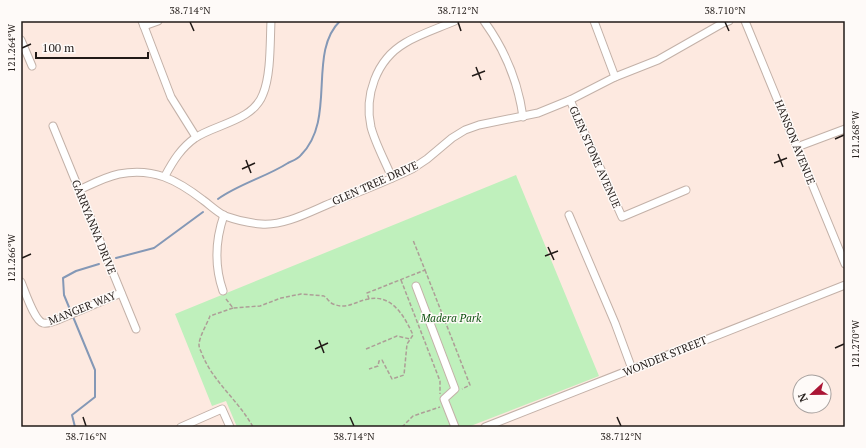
<svg xmlns="http://www.w3.org/2000/svg" width="866" height="448" font-family="'PT Serif',serif">
<style>
.green{fill:#bff0bc}
.lines{fill:none;stroke-linecap:round;stroke-linejoin:round}
.stream{stroke:#8498b6;stroke-width:2}
.minor-casing{stroke:#c3b1a8;stroke-width:9}
.path{stroke:#ad9e97;stroke-width:1.5;stroke-dasharray:4 2;stroke-linecap:butt}
.minor{stroke:#fff;stroke-width:7}
.ticks{fill:none;stroke:#211a17;stroke-width:1.5}
.labels{text-anchor:middle;stroke-width:3;stroke-linejoin:round;paint-order:stroke}
.street-label{font-size:11px;fill:#211a17;stroke:#fefaf8}
.park-label{font-size:11px;font-style:italic;fill:#0d520f;stroke:#fefaf8}
.neatline{fill:none;stroke:#211a17;stroke-width:1.5}
.ticks-label{font-size:10px;text-anchor:middle;fill:#211a17}
</style>
<rect width="100%" height="100%" fill="#fde9e0"/>
<polygon class="green" points="516,175 599,376 468,427 237,427 226,401 212,406 175,314"/>
<g class="lines">
<g class="stream">
<path d="M218,199C239,184 266,177 288,163C292,161 298,159 301,155C337,119 307,53 340,21"/>
<polyline points="116,258 154,248 203,212"/>
<polyline points="75,427 72,415 95,397 95,370 64,295 63,278 76,271 99,264"/>
</g>
<defs>
<g id="minor">
<polyline points="142,21 171,97 196,137"/>
<path d="M484,21C505,50 518,81 523,117"/>
<polyline points="594,21 615,77"/>
<polyline points="745,21 845,264"/>
<polyline points="144,26 158,21"/>
<polyline points="21,40 32,66"/>
<polyline points="570,100 622,217 686,190"/>
<polyline points="53,126 136,329"/>
<polyline points="797,147 845,129"/>
<path d="M165,176C173,161 181,148 195,138C216,124 253,121 263,94C271,75 270,42 271,21"/>
<path d="M392,178C386,163 375,143 371,127C364,96 376,60 405,43C420,34 439,28 455,21"/>
<path d="M79,190C92,184 105,177 119,174C153,167 177,180 203,200C210,205 217,212 225,216C236,220 249,223 261,224C286,226 313,210 336,201C362,191 387,181 412,169L427,159L452,138L465,130L479,125L538,113L570,100L615,77L658,60L723,23L729,21"/>
<polyline points="569,215 615,323 632,369"/>
<path d="M21,282C25,291 34,320 43,323C47,324 51,322 55,321L121,293"/>
<polyline points="416,286 455,389 444,399 455,427"/>
<path d="M223,291C214,265 215,241 224,215"/>
<polyline points="181,427 222,409 230,427"/>
<polyline points="485,427 845,285"/>
</g>
</defs>
<use href="#minor" class="minor-casing"/>
<g class="path">
<polyline points="425,270 470,385 462,389"/>
<polyline points="401,280 440,381 440,394"/>
<path d="M226,299L233,308L260,306L281,298L301,294L324,296C327,298 330,303 333,304C348,310 355,301 369,299C392,294 405,317 413,335L407,344L404,375L392,379L382,360L379,361L378,366L369,369"/>
<polyline points="369,299 367,293 425,270 413,240"/>
<path d="M233,308L210,316C207,324 199,337 199,345C199,348 201,351 202,354C213,382 239,401 253,427"/>
<polyline points="366,349 397,336 410,339"/>
<polyline points="402,427 413,416 440,407"/>
</g>
<use href="#minor" class="minor"/>
</g>
<path class="ticks" d="M190,22L194,31M458,22L461,31M725,22L729,31M22,48L31,44M476,67L481,80M472,76L485,71M835,139L844,135M778,154L783,167M246,160L251,173M774,163L787,158M242,169L255,163M548,247L554,260M545,256L558,251M22,258L31,254M319,340L324,353M835,348L844,344M315,349L328,343M83,417L86,426M350,417L354,426M617,417L621,426"/>
<g class="labels">
<g class="street-label">
<text transform="translate(795 142) rotate(68)" y="4">HANSON AVENUE</text>
<text transform="translate(595 157) rotate(66)" y="4">GLEN STONE AVENUE</text>
<text transform="translate(375 183) rotate(-24)" y="4">GLEN TREE DRIVE</text>
<text transform="translate(94 227) rotate(68)" y="4">GARRYANNA DRIVE</text>
<text transform="translate(82 308) rotate(-22)" y="4">MANGER WAY</text>
<text transform="translate(665 356) rotate(-22)" y="4">WONDER STREET</text>
</g>
<g class="park-label">
<text x="451" y="322">Madera Park</text>
</g>
</g>
<rect width="866" height="448" fill="none" stroke="#fefaf8" stroke-width="44"/>
<g transform="translate(812 394) rotate(248)"><circle r="19" fill="#fefaf8" stroke="#a6a09e"/>
<path d="M0-3L7 15L0 10L-7 15Z" fill="#ab1535"/>
<text y="-6" font-size="11" font-weight="bold" text-anchor="middle" fill="#211a17">N</text>
</g>
<path d="M36 52v6h112v-6" fill="none" stroke="#211a17" stroke-width="2"/>
<text x="42" y="52" font-size="12" fill="#211a17" stroke="#fefaf8" stroke-width="3" paint-order="stroke">100 m</text>
<rect x="22" y="22" width="822" height="404" class="neatline"/>
<g class="ticks-label">
<text x="190" y="14">38.714°N</text>
<text x="458" y="14">38.712°N</text>
<text x="725" y="14">38.710°N</text>
<text transform="translate(11 48) rotate(-90)" y="4">121.264°W</text>
<text transform="translate(855 135) rotate(-90)" y="4">121.268°W</text>
<text transform="translate(11 258) rotate(-90)" y="4">121.266°W</text>
<text transform="translate(855 344) rotate(-90)" y="4">121.270°W</text>
<text x="86" y="440">38.716°N</text>
<text x="354" y="440">38.714°N</text>
<text x="621" y="440">38.712°N</text>
</g>
</svg>
